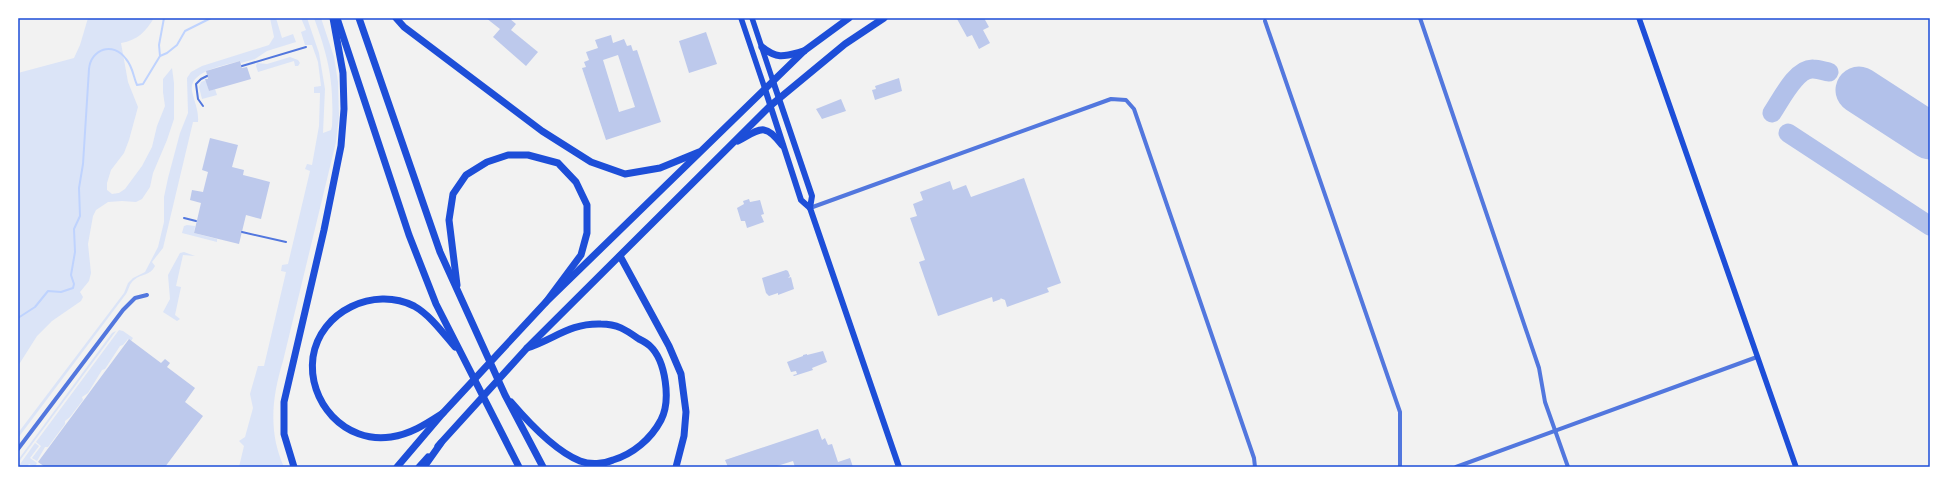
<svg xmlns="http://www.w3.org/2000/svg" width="1948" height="485" font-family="Rubik,sans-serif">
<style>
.green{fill:#dbe4f7}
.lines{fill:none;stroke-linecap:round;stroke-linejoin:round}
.stream{stroke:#bfd3fe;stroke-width:2}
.taxiway{stroke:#b2c1ea;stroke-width:19}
.runway{stroke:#b2c1ea;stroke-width:47}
.building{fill:#bdc9ec;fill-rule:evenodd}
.service{stroke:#5277de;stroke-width:2}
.minor{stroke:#5277de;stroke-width:4}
.secondary{stroke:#1d4ed8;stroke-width:5.5}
.primary{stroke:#1d4ed8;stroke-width:6}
.trunk{stroke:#1d4ed8;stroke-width:7}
.motorway{stroke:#1d4ed8;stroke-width:7}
.neatline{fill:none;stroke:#1d4ed8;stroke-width:1.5}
</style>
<rect width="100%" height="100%" fill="#f2f2f2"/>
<g class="green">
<path d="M88,18H154C145,32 138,40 121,43L128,82L138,107L129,140L124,153L111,170L107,183V190L112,194L119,193L125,189L142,166L152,147L157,126L165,106L163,92V79L172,68L174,83V119L167,140L153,173L150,187L142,199L136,202L122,201L108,202L96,210L93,216L88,244L91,273L89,281L80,292L83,297L81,301L52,321L37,336L18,366V303L20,301L18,300V73L74,58L80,45Z"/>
<path d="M270,18H276L282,38L293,34L296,42L267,51L255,59L241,63L240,61C226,65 188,71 192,91C194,101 199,111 198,122H193L163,248L152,262L155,266C150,276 142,273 134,280C129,284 129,289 126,294L18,438V433L124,293L128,283L133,278L145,272L158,247L164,222V197L168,178L180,133L188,113L187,78L191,72L202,66L269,45L274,37Z"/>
<path d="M301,18H307L319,53L325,89L323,133L331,130L332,126C334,82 329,59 314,18H321L334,57L338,82L339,116L336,142L283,361C272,397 268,432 284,467H239L244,446L239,441L245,437L253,408L250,394L258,366H264L286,272L281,271L282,265L288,264L310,171L305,169L307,164L312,165L319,126L320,93H314V87L321,86L318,62L312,45H305L301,32L306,30Z"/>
<polygon points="290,57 298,60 300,63 298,66 295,66 294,61 258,72 256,66 257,63 267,64"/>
<polygon points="206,80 209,91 215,89 217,95 202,99 199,87 201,82"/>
<polygon points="187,225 195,226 194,233 217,239 217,242 182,233 184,226"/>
<polygon points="184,252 195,256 183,255 176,286 181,287 175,315 180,319 177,321 163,312 170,299 168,275 180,253"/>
<polygon points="119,330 123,331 133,338 131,341 128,339 123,345 120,346 105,369 102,370 88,393 82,397 83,400 70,417 65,421 65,424 48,447 45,447 37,461 32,458 41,446 36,442"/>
<polygon points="116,331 18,463 18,460 112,333"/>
<polygon points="35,443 39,446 30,458 37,463 35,467 29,464 27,467 18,467"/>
</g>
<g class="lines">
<g class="stream">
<polyline points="160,56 167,53 177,45 185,31 211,18"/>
<path d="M18,318L35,307L48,291L61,292L73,288L74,284L71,275L75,252L74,229L80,216L79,188L83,164L89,69C91,49 113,41 126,59C133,67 133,76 137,85L143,84L160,56L159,45L164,18"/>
</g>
<g class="taxiway">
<path d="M1772,113C1781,100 1796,68 1813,69C1818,69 1824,71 1829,72"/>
<polyline points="1788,133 1930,226"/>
</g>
<polyline class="runway" points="1859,90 1930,136"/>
</g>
<g class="building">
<polygon points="486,18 509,18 516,24 511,30 538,52 526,66 493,37 500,29"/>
<polygon points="959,18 984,18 989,27 983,30 990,43 979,49 972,35 967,37 957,19"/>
<polygon points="706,32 717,64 689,73 679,41"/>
<path d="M611,35L613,43L624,39L627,46L631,45L633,51L637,50L661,122L606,140L582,68L586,67L584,62L589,60L586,52L598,48L595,40ZM618,55L635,107L619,112L603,60Z"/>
<polygon points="240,61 242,68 247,67 251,79 209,91 205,79 208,79 206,71"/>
<polygon points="899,78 902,91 875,100 872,90 876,89 875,86"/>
<polygon points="841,99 846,111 822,119 816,109"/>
<polygon points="210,138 238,145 232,167 244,170 243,175 270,182 261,219 246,215 239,244 194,233 201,203 190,200 192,190 203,192 208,172 202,170"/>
<polygon points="1024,178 1061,283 1047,288 1049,292 1007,307 1005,300 1000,298 1001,299 993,302 992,297 938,316 919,262 925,260 910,218 917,216 913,204 923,200 920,192 950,181 953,190 966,185 971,197"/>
<polygon points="749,199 750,202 760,200 764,214 761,215 764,222 747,228 745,221 741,221 737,208 744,204 743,201"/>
<polygon points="786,270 788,271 790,276 788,278 791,277 794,289 778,295 778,293 769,296 766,293 762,278"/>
<polygon points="129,339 161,363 165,359 170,363 167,367 195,388 185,402 203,416 165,467 45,467 38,462"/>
<polygon points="823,351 827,362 812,368 813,370 794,376 793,375 797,374 796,371 791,372 787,362 803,356 803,355 807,354 807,355"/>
<polygon points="818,429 822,440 825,438 828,445 832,444 838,462 850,458 853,467 795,467 793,461 774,467 728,467 725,460"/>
</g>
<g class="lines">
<g class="service">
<polyline points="242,66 306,47"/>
<polyline points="203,106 198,99 196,84 201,79 207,76"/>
<polyline points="184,218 196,221"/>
<polyline points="242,232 286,242"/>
</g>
<g class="minor">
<polyline points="1420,18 1539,368 1545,402 1568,467"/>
<polyline points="1265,21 1400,412 1400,467"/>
<polyline points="810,208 1111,99 1126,100 1134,109 1254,458 1255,467"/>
<polyline points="18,449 123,310 135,298 147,295"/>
<polyline points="1456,467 1757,357"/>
</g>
<g class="secondary">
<polyline points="741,18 765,89"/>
<polyline points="752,18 773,81"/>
<polyline points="1639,18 1796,467"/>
</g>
<g class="primary">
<polyline points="773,81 812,196 810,208"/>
<polyline points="765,89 801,200 810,208 899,467"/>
</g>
<g class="trunk">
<path d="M762,47C778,60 785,56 804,51"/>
<path d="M738,141C760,129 765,122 782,145"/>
<polyline points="438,446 527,348 770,106 845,44 884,18"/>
<polyline points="397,467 443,413 546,302 804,51 849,18"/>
<polyline points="419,467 428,457"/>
</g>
<g class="motorway">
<polyline points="337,18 409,235 436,304 519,467"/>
<polyline points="359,18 440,252 505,395 543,467"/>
<polyline points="396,18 404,27 542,131 591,162 625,174 660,168 699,152"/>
<polyline points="620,256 669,346 681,374 686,412 684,436 676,467"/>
<polyline points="457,285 449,220 453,194 466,175 487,162 508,155 528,155 558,163 576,182 587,205 587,233 581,255 546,302"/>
<path d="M511,402C529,423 555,451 580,461C590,465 604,464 613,460C633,454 651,439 661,420C671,401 666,361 650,346C647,343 643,341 639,339C626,330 618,324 601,324C569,323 555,339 527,348"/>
<path d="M443,413C426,424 411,434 391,437C345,444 307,402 313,357C320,311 374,286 414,306C430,315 443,333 455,347"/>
<polyline points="294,467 284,434 284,402 324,230 341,146 344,109 343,73 333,18"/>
<polyline points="424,467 441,443"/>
</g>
</g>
<rect width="1948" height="485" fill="none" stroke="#ffffff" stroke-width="38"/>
<rect x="19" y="19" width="1910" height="447" class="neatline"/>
</svg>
